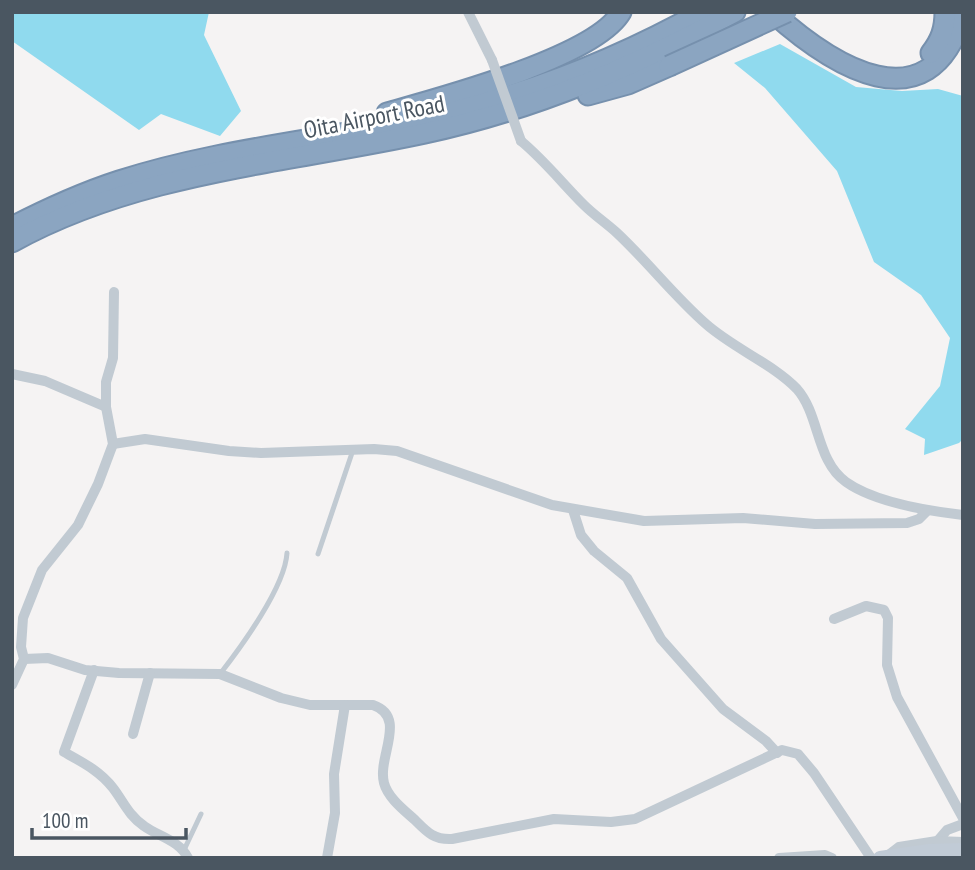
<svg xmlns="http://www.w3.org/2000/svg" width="975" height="870" font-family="'PT Sans Narrow',sans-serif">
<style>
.water{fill:#90daee}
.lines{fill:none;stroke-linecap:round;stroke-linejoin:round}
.highway-casing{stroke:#7690ad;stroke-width:23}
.lane{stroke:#c1cad2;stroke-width:5}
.street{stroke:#c1cad2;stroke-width:10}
.secondary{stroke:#c1cbd6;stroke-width:14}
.highway{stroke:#8ba5c1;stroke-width:19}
.highway-bridge-casing{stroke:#7690ad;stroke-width:23;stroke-linecap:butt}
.street-bridge{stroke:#c1cad2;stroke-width:10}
.highway-bridge{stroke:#8ba5c1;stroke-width:19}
.labels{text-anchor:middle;stroke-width:6;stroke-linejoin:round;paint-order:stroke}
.street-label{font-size:24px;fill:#4a5661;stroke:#fff}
</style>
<rect width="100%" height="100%" fill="#f5f3f3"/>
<g class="water">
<polygon points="12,12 209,12 204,35 241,111 220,136 161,114 139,130 12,41"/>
<polygon points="780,44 856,87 902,91 938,89 963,96 963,439 959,443 924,455 925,439 905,429 940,386 950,338 921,295 874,262 837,171 765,88 734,63"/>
</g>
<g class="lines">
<defs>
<g id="highway">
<path d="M772,12C831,65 929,129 963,14"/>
<path d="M931,53C941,40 945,29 945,12"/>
<polyline points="588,95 628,84 669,66"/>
<path d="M387,113C437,99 596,57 621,12"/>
<path d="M12,227C47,209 82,193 119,181C227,146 342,139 451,112C538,90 623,56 702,12"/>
<path d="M12,242C138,172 287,163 425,133C536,109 636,66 735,12"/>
</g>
</defs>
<use href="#highway" class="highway-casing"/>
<g class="lane">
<polyline points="318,554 353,450"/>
<path d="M220,674C241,647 285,587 287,553"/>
<polyline points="184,850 201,814"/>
</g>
<g class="street">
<polyline points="468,12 492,60"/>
<path d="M521,141C544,160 563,184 584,205C594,215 606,223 617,233C648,262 674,296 706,324C733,348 773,364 797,389C820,415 816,461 846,482C874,502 929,511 963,515"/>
<polyline points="12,374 45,381 106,407"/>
<polyline points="113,444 145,439 229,451 261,453 374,449 397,451 552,505 644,521 743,518 815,524 907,523 919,519 927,511"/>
<polyline points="573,510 581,535 594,551 627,578 661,639 723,709 766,741 777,753"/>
<polyline points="834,619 866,606 884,610 888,618 887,665 897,697 963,818"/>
<path d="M24,659L48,658L85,670L119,673L220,674L281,698L310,705H373C408,717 377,757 384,783C388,798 404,810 415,820C427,832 434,840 452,839L554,819L611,822L635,819L782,750L798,754L814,773L871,858"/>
<path d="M94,670L64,752C82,762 100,771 113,788C123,801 129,816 144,826C159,837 179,840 188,858"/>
<polyline points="12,685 24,659 21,647 23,618 42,570 78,525 98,484 113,444 106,407 106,382 113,358 114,292"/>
<polyline points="133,734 150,673"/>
<polyline points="935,844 947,830 963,824"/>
<polyline points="886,857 899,847 937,841 963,842"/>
<polyline points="327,858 335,813 334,774 345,705"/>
<polyline points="779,858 825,855 832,858"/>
</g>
<polyline class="secondary" points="880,858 929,851 963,850"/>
<use href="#highway" class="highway"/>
<defs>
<polyline id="highway-bridge" points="669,66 787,12"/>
</defs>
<use href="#highway-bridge" class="highway-bridge-casing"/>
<polyline class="street-bridge" points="492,60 521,141"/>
<use href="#highway-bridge" class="highway-bridge"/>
</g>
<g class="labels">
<g class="street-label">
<text transform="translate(374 117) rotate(-11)" y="8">Oita Airport Road</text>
</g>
</g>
<rect width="975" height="870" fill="none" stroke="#4a5661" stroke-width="28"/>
<path d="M32 828v10h154v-10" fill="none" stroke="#4a5661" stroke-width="3.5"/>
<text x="42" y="828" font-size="21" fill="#4a5661" stroke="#ffffff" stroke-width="5" paint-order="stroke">100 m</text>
</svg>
